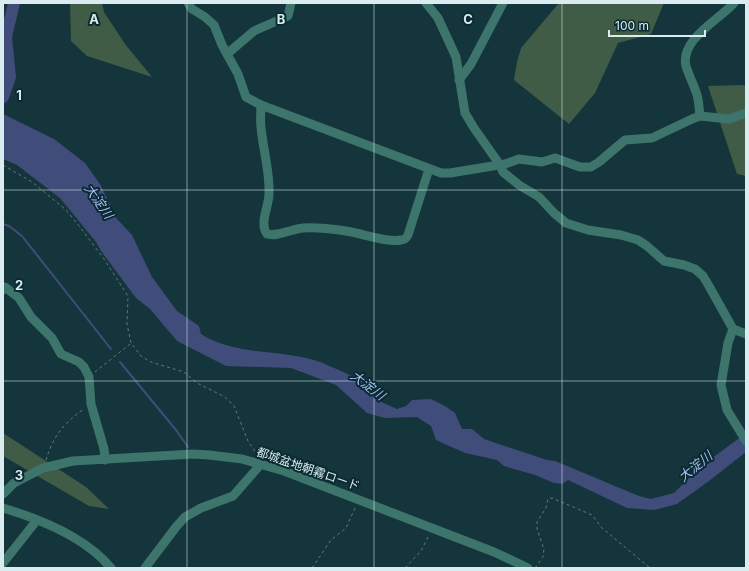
<svg xmlns="http://www.w3.org/2000/svg" width="749" height="571" font-family="Inter,'Noto Sans JP',sans-serif">
<style>
.green{fill:#405b46}
.water{fill:#404c79}
.lines{fill:none;stroke-linecap:round;stroke-linejoin:round}
.stream{stroke:#404c79;stroke-width:2}
.river{stroke:#404c79;stroke-width:12}
.path{stroke:#5f7a7f;stroke-width:1;stroke-dasharray:3 3;stroke-linecap:butt}
.minor{stroke:#3d746b;stroke-width:9}
.grid{fill:none;stroke:#daecf0;stroke-width:1;stroke-opacity:0.55}
.labels{text-anchor:middle;stroke-width:4;stroke-linejoin:round;paint-order:stroke}
.street-label{font-size:12px;fill:#daecf0;stroke:#092b31}
.water-label{font-size:13px;font-style:italic;fill:#acbef8;stroke:#092b31}
.grid-label{font-size:13px;text-anchor:middle;font-weight:bold;fill:#daecf0;stroke:#092b31;stroke-width:4;stroke-linejoin:round;paint-order:stroke}
</style>
<rect width="100%" height="100%" fill="#14353b"/>
<g class="green">
<polygon points="70,3 102,3 104,12 125,44 152,77 87,56 71,41"/>
<polygon points="559,3 664,3 651,34 618,43 595,93 569,124 514,80 517,62 521,48"/>
<polygon points="742,85 746,86 746,176 737,174 708,86"/>
<polygon points="3,433 86,487 109,509 89,506 3,456"/>
</g>
<path class="water" d="M3,114L54,139L85,163L100,184L117,219L132,235L152,277L177,311L199,326L201,334C237,357 284,348 323,363C331,367 352,375 359,380C364,383 366,390 370,394C378,401 388,405 397,409L406,406L412,400L431,399L445,406L455,413L462,429H472L484,439L547,460L555,461L639,496L651,499L674,493L700,467L746,433V452L709,481L677,504L654,510L627,508L568,480L562,484L554,483L535,475L504,466L497,460L465,453L436,440L431,426L417,417L385,418L367,413L336,385L291,368L226,366L177,341L150,309L136,298L101,251L96,242L60,198L17,165L3,159Z"/>
<g class="lines">
<g class="stream">
<polyline points="3,224 9,226 22,236 111,349"/>
<polyline points="120,362 176,430 188,447"/>
</g>
<polyline class="river" points="3,97 10,77 6,37 14,3"/>
<g class="path">
<polyline points="3,165 32,182 66,210 80,227 104,259 128,296 127,324 131,343 141,356 151,362 184,372 197,383 225,397 234,406 248,441 258,456"/>
<polyline points="95,372 130,344"/>
<path d="M46,460C53,436 64,423 84,409"/>
<polyline points="312,568 331,540 346,528 355,508"/>
<polyline points="405,568 421,551 429,535"/>
<polyline points="535,568 543,557 544,549 537,529 537,522 546,508 548,499 552,498 592,515 602,528 650,568"/>
</g>
<g class="minor">
<polyline points="188,3 192,9 205,17 214,25 222,45 238,74 246,97 261,105 441,173 450,173 505,164 519,159 542,162 555,158 580,167 591,167 599,162 625,140 652,138 692,119 700,116 729,119 746,113"/>
<polyline points="426,3 438,18 456,57 465,113 474,128 500,165 503,172 519,185 539,197 554,213 566,223 588,230 621,235 638,240 647,246 664,261 684,265 695,269 703,276 709,286 733,329 746,334"/>
<polyline points="227,54 254,31 288,16 291,3"/>
<polyline points="459,80 471,64 503,3"/>
<path d="M261,105C261,112 260,120 261,127C263,150 270,171 269,194C269,206 259,223 267,234C278,237 291,229 303,228C317,227 332,229 346,231C361,233 387,243 401,240C405,240 406,238 408,235L429,169"/>
<path d="M700,116C699,109 699,101 697,95C694,85 689,76 686,66C680,39 719,20 734,3"/>
<polyline points="3,290 5,287 19,298 31,317 52,338 61,354 79,362 84,367 89,377 91,404 104,449 105,460"/>
<polyline points="733,329 728,343 721,385 727,410 746,441"/>
<polyline points="3,494 14,483 43,468 73,461 193,454 209,455 242,459 284,471 494,552 528,568"/>
<path d="M3,508C40,519 86,538 111,568"/>
<polyline points="3,563 37,520"/>
<polyline points="145,568 176,527 185,517 201,508 233,496 261,464"/>
</g>
</g>
<path class="grid" d="M187,3V568M374,3V568M562,3V568M3,190H746M3,381H746"/>
<g class="labels">
<g class="street-label">
<text transform="translate(308 469) rotate(19)" y="4">都城盆地朝霧ロード</text>
</g>
<g class="water-label">
<text transform="translate(99 201) rotate(55)" y="5">大淀川</text>
<text transform="translate(368 385) rotate(37)" y="5">大淀川</text>
<text transform="translate(695 466) rotate(-39)" y="5">大淀川</text>
</g>
</g>
<g class="grid-label">
<text x="94" y="24">A</text>
<text x="281" y="24">B</text>
<text x="468" y="24">C</text>
<text x="19" y="100">1</text>
<text x="19" y="290">2</text>
<text x="19" y="480">3</text>
</g>
<rect width="749" height="571" fill="none" stroke="#daecf0" stroke-width="8"/>
<path d="M609 30v6h96v-6" fill="none" stroke="#daecf0" stroke-width="2"/>
<text x="615" y="30" font-size="12" fill="#daecf0" stroke="#092b31" stroke-width="3" paint-order="stroke">100 m</text>
</svg>
